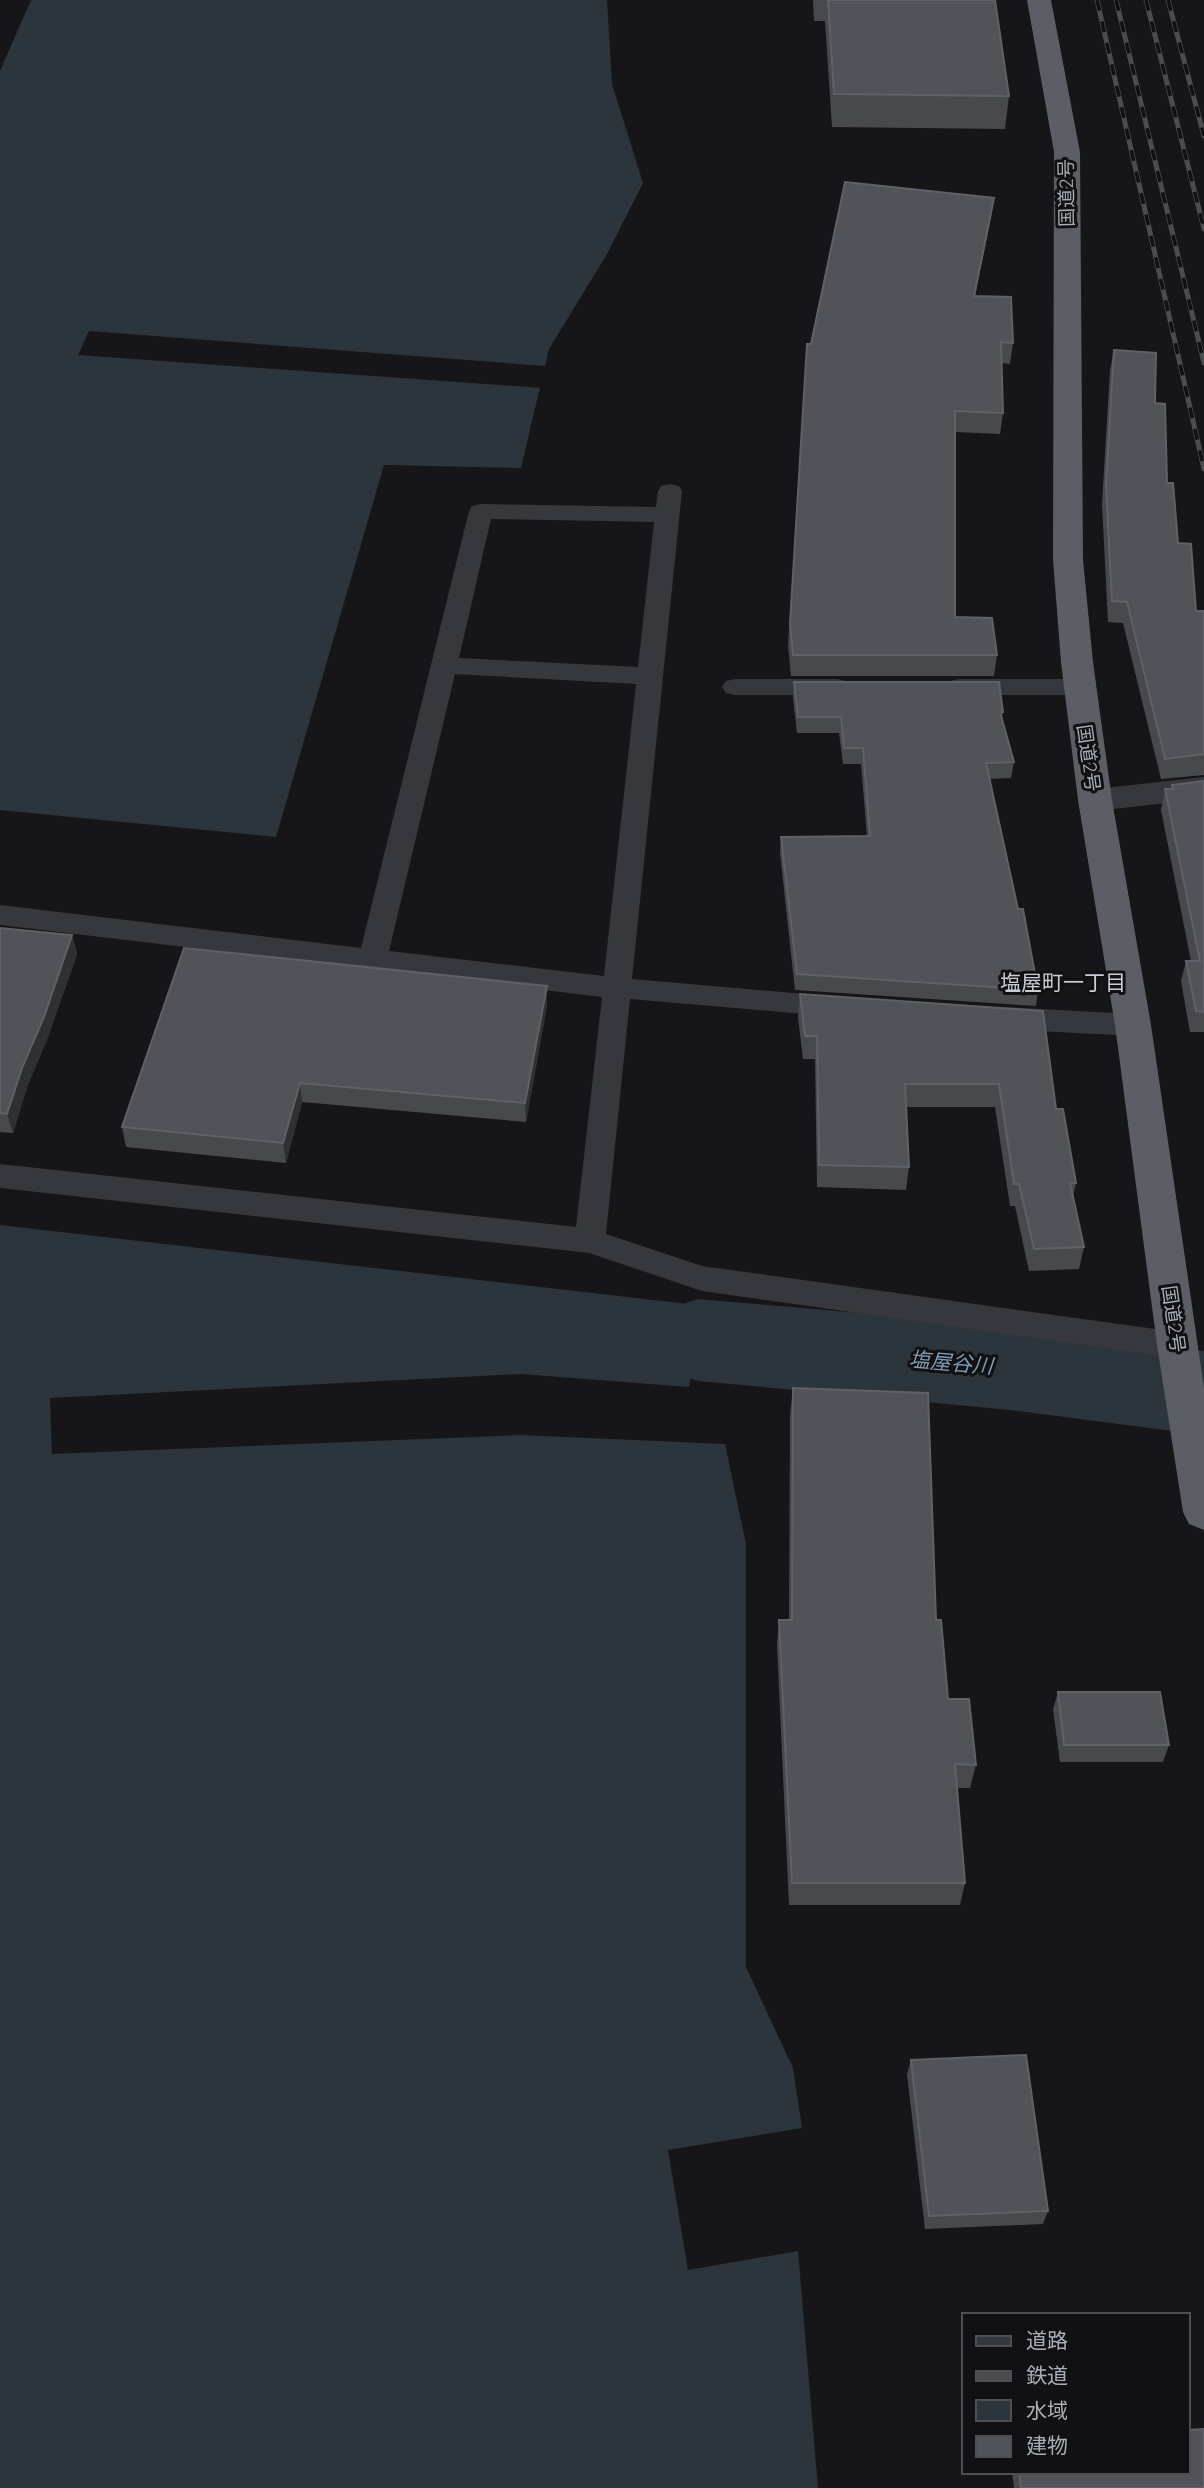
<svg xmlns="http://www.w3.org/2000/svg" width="1204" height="2488" font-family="Quicksand,'Noto Sans JP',sans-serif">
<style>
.water{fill:#2c353c}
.pier{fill:#161618}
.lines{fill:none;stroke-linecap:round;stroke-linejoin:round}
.river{fill:#2c353c;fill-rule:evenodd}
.service{fill:#37383d;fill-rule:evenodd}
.minor{fill:#37383d;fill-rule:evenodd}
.trunk{fill:#5b5e65;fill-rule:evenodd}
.rail-casing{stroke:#4a4c52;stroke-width:5}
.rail{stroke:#111113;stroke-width:3.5;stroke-dasharray:11;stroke-linecap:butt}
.wall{fill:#47494d}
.shaded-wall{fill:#2f3033}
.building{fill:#525359;stroke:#5f6168;stroke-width:2}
.labels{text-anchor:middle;stroke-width:6;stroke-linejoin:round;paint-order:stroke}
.street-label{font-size:19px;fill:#a8adb8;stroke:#111113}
.neighbourhood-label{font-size:21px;fill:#c9ccd4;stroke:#111113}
.water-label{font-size:21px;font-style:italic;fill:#7f9bb3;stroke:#111113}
</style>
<rect width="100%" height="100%" fill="#161618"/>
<g class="water">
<polygon points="0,0 607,0 612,84 643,183 607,254 549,349 521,468 384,465 276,837 0,810"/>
<polygon points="0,1225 697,1305 698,1340 689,1387 521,1374 50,1398 52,1454 520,1435 725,1444 746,1544 746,1967 793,2068 802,2128 668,2150 688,2270 798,2251 818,2488 0,2488"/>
</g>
<g class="pier">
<polygon points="0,0 31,0 0,71"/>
<polygon points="89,331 545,366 548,366 543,388 78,355"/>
</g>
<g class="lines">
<polygon class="river" points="698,1299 1011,1326 1204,1351 1204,1435 1011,1410 698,1381 662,1369 647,1340 662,1311"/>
<g class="service">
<path d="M670,484L679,486L682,491L632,979L840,997L850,1000L855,1007L850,1014L840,1017L630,999L606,1234L702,1266L1177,1332L1188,1336L1193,1345L1188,1354L1177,1358L702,1291L589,1253L0,1188V1164L576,1227L602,997L0,925V905L361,948L469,511L472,506L481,504L656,507L658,491L661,486ZM491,519L654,522L638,667L459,658ZM455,674L636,684L604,976L389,951Z"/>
<polygon points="735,679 837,679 846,681 850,687 846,693 837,695 735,695 726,693 722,687 726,681"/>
<polygon points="959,679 1080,679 1089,681 1093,687 1089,693 1080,695 959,695 950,693 946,687 950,681"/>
<polygon points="1004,1007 1133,1014 1143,1017 1148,1025 1143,1033 1133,1036 1004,1029 994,1025 989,1018 994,1011"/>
</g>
<polygon class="minor" points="1204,777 1204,799 1095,811 1083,808 1078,800 1083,792 1095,789"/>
<polygon class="trunk" points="1027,0 1051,0 1080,152 1083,560 1093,662 1112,800 1151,1025 1204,1388 1204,1530 1189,1524 1183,1512 1157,1345 1115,1025 1078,800 1061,662 1053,560 1054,152"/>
<defs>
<g id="rail">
<polyline points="1097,0 1204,469"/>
<polyline points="1116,0 1204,363"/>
<polyline points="1146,0 1204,229"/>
<polyline points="1168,0 1204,136"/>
</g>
</defs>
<use href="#rail" class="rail-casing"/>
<use href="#rail" class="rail"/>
</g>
<g class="wall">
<polygon points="813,0 995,0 1009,96 1005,129 832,127 825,21 814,21"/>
<polygon points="994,198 991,218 975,296 1013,343 1010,364 1001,363 1003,413 1000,434 955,432 955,617 997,655 994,676 791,676 788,646 807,344 811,344"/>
<polygon points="1114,350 1155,403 1167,483 1178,543 1196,611 1204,611 1204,775 1161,779 1123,623 1108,622 1102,504 1110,370"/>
<polygon points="794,682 1003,712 1002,718 1014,762 1011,778 989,779 1018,909 1038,990 1036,1006 795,990 780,853 781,837 867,836 861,764 843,764 839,733 797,733 793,698"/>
<polygon points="1204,781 1204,1032 1190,1032 1181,981 1186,961 1191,961 1161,810 1165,789 1171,789 1172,785"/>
<polygon points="0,928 72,935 77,954 48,1037 27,1087 13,1133 0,1132"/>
<polygon points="547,986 547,1006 526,1122 302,1102 286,1163 126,1147 122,1127"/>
<polygon points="800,994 1056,1109 1076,1183 1073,1196 1084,1247 1079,1269 1029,1271 1015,1206 1010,1206 995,1107 906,1107 909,1167 906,1190 817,1187 815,1059 803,1059 798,1017"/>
<polygon points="793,1388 936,1620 948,1699 976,1765 970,1788 957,1788 965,1883 960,1905 789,1905 777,1645 779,1620 789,1620 790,1414"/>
<polygon points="1058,1692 1169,1745 1163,1762 1060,1762 1053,1709"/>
<polygon points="911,2060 1048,2211 1043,2224 925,2229 907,2074"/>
<polygon points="1012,2472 1188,2472 1204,2488 1014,2488"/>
</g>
<g class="shaded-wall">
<polygon points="994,198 991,218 971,316 974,296"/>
<polygon points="72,935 77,954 48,1037 27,1087 13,1133 7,1114 22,1068"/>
<polygon points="547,986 547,1006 526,1122 525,1103"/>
<polygon points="300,1083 302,1102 286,1163 283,1143"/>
</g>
<g class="building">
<polygon points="828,0 995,0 1009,96 834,94"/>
<polygon points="845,182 994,198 974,296 1011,297 1013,343 1001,342 1003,413 955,411 955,617 992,618 997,655 793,655 790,624 807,344 811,344"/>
<polygon points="1114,350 1156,353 1155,403 1165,404 1167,483 1173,483 1178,543 1191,544 1196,611 1204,611 1204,754 1165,759 1127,602 1112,601 1106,484"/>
<polygon points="794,682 999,682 1003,712 1000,712 1014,762 986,763 1018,909 1023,909 1038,990 797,974 781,837 870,836 863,748 844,748 841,717 798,717"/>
<polygon points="1204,781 1204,1012 1196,1011 1186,961 1200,961 1165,789 1173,789 1172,785"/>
<polygon points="0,928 72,935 44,1017 22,1068 7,1114 0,1113"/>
<polygon points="184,948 547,986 525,1103 300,1083 283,1143 122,1127"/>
<polygon points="800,994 1043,1011 1056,1109 1063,1109 1076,1183 1070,1183 1084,1247 1034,1249 1019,1184 1014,1184 999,1084 905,1084 909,1167 819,1165 817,1036 805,1036"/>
<polygon points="793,1388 928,1393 936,1620 941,1620 948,1699 969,1699 976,1765 955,1764 965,1883 792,1883 779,1620 792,1620"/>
<polygon points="1058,1692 1160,1692 1169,1745 1064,1745"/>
<polygon points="1026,2055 1048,2211 929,2216 911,2060"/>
<polygon points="1204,2429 1204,2488 1021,2488 1019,2472 1188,2472 1188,2430"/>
</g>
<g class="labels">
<g class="street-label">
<text transform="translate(1066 193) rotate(-91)" y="7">国道2号</text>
<text transform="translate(1089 758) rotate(82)" y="7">国道2号</text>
<text transform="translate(1174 1319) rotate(82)" y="7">国道2号</text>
</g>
<g class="neighbourhood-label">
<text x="1063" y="990">塩屋町一丁目</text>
</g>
<g class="water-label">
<text transform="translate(951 1363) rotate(5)" y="7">塩屋谷川</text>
</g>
</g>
<rect x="962" y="2313" width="228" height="161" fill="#111113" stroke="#4d4f55" stroke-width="2"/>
<rect x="976" y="2336" width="35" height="10" fill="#37383d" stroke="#4d4f55" stroke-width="2"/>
<text x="1026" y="2348" font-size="21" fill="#a8adb8">道路</text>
<rect x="976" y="2371" width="35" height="10" fill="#4a4c52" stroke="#4d4f55" stroke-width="2"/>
<text x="1026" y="2383" font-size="21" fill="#a8adb8">鉄道</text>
<rect x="976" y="2400" width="35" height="21" fill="#2c353c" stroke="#4d4f55" stroke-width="2"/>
<text x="1026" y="2418" font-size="21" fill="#a8adb8">水域</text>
<rect x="976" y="2436" width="35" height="21" fill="#525359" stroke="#4d4f55" stroke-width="2"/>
<text x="1026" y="2453" font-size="21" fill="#a8adb8">建物</text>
</svg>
